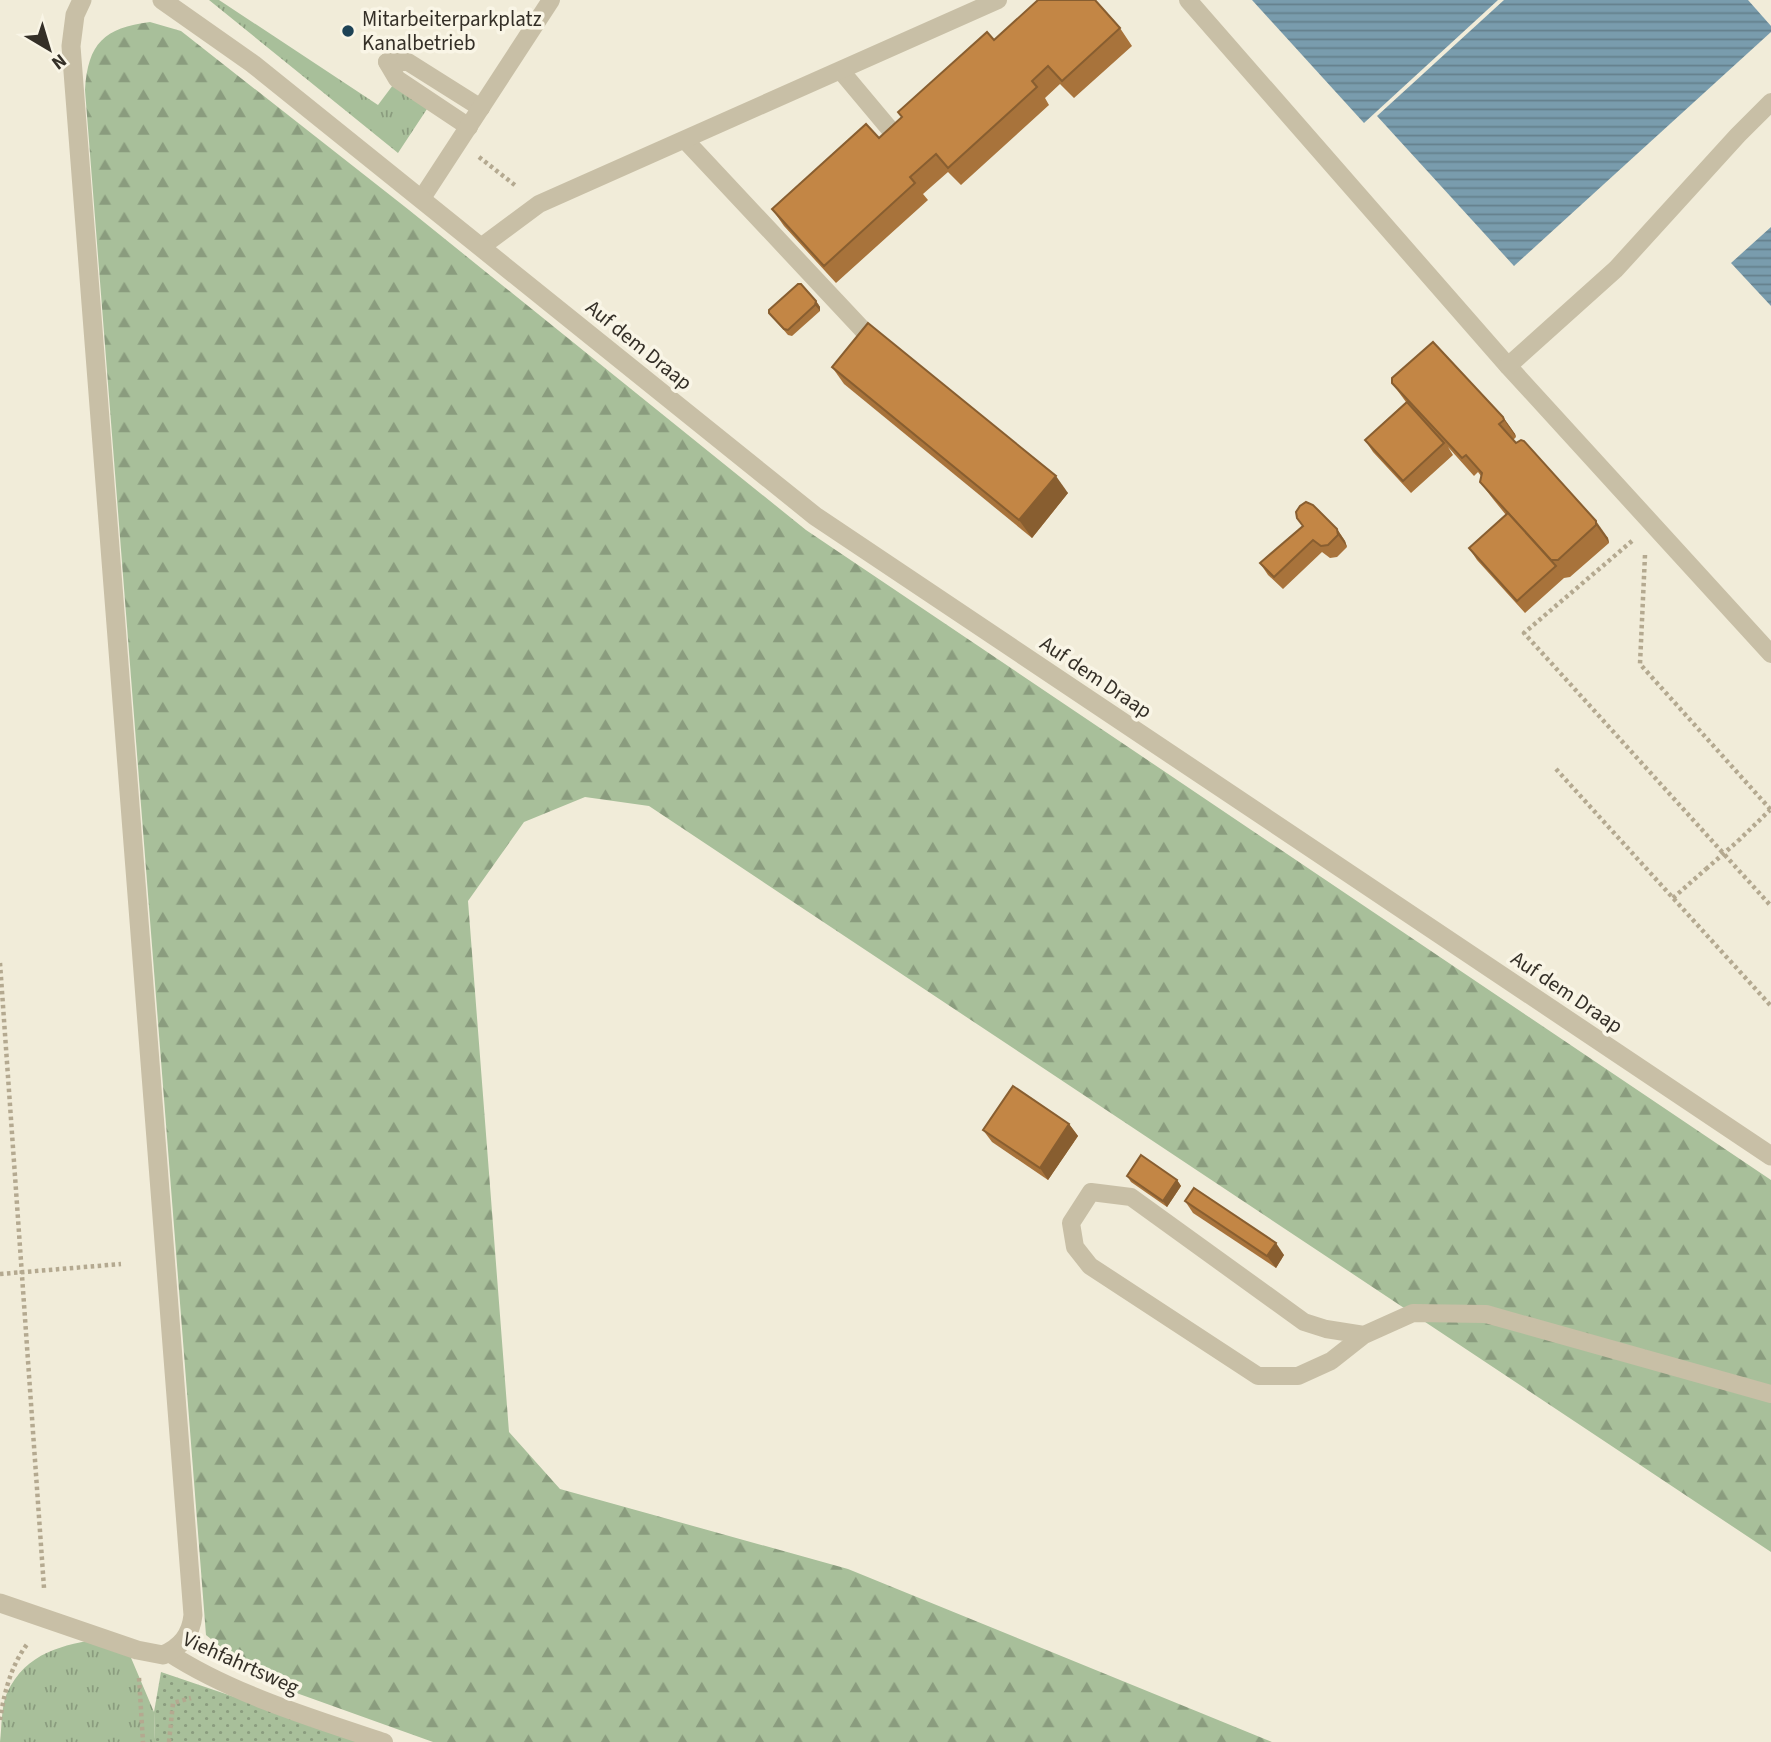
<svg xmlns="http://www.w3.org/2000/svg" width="1771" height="1742" font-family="'Source Sans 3',sans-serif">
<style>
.grass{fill:url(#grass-tufts)}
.forest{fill:url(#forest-firs)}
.park{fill:url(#park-dots)}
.water{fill:url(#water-rules)}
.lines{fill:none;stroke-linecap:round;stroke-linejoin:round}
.path{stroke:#b4a990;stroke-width:4.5;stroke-dasharray:3.5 3.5;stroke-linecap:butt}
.service{stroke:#c8bfa6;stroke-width:18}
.minor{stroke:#c8bfa6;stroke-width:19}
.tertiary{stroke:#c8bfa6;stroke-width:19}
.path-bridge{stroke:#b4a990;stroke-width:4.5;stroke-dasharray:3.5 3.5;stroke-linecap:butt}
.wall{fill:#a8733b}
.shaded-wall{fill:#885e30}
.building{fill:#c38645;stroke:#885e30;stroke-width:2}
.poi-dot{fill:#1d4255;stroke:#f9f5e6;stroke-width:2.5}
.labels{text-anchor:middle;stroke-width:7;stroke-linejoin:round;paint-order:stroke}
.poi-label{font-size:21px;fill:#342f27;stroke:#f9f5e6;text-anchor:start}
.street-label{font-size:21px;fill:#342f27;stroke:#f9f5e6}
</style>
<defs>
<pattern id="grass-tufts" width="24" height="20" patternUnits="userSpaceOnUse" patternTransform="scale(1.75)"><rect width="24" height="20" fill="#a8bf9a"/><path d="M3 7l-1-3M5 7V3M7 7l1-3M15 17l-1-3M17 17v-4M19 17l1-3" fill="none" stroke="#8a9c7e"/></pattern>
<pattern id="forest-firs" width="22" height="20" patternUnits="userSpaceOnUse" patternTransform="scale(1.75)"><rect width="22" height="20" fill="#a8bf9a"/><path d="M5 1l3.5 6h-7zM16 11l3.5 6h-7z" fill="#8a9c7e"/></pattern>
<pattern id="park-dots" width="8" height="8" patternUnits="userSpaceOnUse" patternTransform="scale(1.75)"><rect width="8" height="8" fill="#a8bf9a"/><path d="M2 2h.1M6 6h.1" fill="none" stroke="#8a9c7e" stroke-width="1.8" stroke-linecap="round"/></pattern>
<pattern id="water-rules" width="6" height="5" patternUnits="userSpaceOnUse" patternTransform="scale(1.75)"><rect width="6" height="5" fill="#799cad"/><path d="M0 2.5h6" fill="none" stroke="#64808d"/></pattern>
</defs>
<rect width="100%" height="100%" fill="#f1ecd9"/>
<g class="grass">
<polygon points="209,0 219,0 378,105 393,85 427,109 398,153"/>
<path d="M103,1638L126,1646L154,1712L155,1742H0C2,1727 1,1706 7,1693C26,1652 63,1645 103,1638Z"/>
</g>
<path class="forest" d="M150,22L181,31L409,210L806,530L1771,1180V1552L649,806L585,797L524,822L468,901L509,1432L560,1489L848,1569L1272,1742H433L263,1681L206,1635L85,90C88,43 104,28 150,22Z"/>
<polygon class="park" points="161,1672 367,1742 155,1742 154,1712"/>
<g class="water">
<polygon points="1252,0 1498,0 1364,123"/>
<polygon points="1504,0 1748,0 1771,26 1771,32 1514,266 1377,116"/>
<polygon points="1771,227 1771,306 1731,263"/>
</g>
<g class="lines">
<g class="path">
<polyline points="479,157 516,186"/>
<polyline points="1632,541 1524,633 1771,906"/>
<polyline points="1645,555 1640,664 1771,810"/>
<polyline points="1556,769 1771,1006"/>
<polyline points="1738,841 1770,810"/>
<polyline points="1673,898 1706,869"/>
<polyline points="0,963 44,1588"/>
<polyline points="0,1274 121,1264"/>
<polyline points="139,1678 143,1742"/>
<path d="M0,1720C4,1693 11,1665 28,1643"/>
<polyline points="169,1742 173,1703 191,1698"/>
</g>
<g class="service">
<polyline points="1188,0 1508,366 1771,654"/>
<polyline points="387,62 408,62 481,108"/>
<polyline points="387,62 397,79 469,127"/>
<polyline points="841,71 898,139"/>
<polyline points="685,140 863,330"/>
<polyline points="422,198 551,0"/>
<polyline points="481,247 539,204 998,0"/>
<polyline points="1508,366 1616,269 1738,135 1771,102"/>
<polyline points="1364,1335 1326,1329 1304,1322 1131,1197 1091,1192 1071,1223 1075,1247 1090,1266 1258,1376 1298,1376 1331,1361 1364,1335 1413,1313 1486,1314 1771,1394"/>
<path d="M169,1653C230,1693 314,1719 384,1742"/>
</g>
<path class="minor" d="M0,1603L137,1650L163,1655C181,1647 191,1635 193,1615L71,46L75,15L82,0"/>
<polyline class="tertiary" points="162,0 253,64 815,516 1771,1156"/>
<polyline class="path-bridge" points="1706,869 1738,841"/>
</g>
<g class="wall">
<polygon points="1120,28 1132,46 1074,98 1060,84 1045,98 1049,105 961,185 948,172 923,194 928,200 836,283 784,226 772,209 879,138 902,117 898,112 994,40"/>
<polygon points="816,301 820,307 820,311 792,336 788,335 769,313"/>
<polygon points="832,367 1068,493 1032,538 844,384"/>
<polygon points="1392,383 1503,417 1515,434 1516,437 1513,440 1516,443 1521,440 1608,538 1609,543 1570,577 1564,578 1525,613 1477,560 1469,548 1506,515 1493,499 1480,482 1481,476 1478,472 1474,476 1448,447 1453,455 1411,493 1373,452 1365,440 1406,402"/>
<polygon points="1337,529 1345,541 1347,547 1337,557 1330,558 1322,552 1283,589 1268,575 1260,563"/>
<polygon points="1069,1124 1078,1136 1048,1180 992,1142 983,1130"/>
<polygon points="1127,1176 1177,1180 1181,1186 1167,1207 1131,1182"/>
<polygon points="1185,1201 1284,1255 1276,1268 1193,1213"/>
</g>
<g class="shaded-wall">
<polygon points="816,301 820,307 820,311 815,305"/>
<polygon points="1503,417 1515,434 1516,437 1504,420"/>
<polygon points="1056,476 1068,493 1032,538 1019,520"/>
<polygon points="1596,521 1608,538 1609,543 1596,525"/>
<polygon points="1337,529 1345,541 1347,547 1338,535"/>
<polygon points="1069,1124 1078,1136 1048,1180 1040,1168"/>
<polygon points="1177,1180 1181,1186 1167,1207 1163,1201"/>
<polygon points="1276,1243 1284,1255 1276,1268 1267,1256"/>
</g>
<g class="building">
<polygon points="1038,0 1095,0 1120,28 1062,81 1048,66 1032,81 1037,87 948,168 936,154 910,177 915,183 824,266 772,209 866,124 879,138 902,117 898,112 987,32 994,40"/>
<polygon points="798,284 801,284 816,301 815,305 788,330 784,329 769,313 769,310"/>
<polygon points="868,323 1056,476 1019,520 832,367"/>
<polygon points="1433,342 1503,417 1504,420 1499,424 1516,443 1521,440 1524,441 1596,521 1596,525 1558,560 1551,560 1480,482 1482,473 1466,455 1462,458 1392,383 1392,378"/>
<polygon points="1407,402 1444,443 1403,481 1365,440"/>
<polygon points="1306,502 1313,505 1337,529 1338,535 1328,545 1321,546 1313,540 1274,577 1260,563 1303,526 1297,518 1296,512 1300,506"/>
<polygon points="1508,513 1556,566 1517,601 1469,548"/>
<polygon points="1013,1086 1069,1124 1040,1168 983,1130"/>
<polygon points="1141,1155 1177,1180 1163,1201 1127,1176"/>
<polygon points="1194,1188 1276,1243 1267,1256 1185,1201"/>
</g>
<circle class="poi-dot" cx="348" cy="31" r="7"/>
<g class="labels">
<g class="poi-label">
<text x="362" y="26">Mitarbeiterparkplatz<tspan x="362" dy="24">Kanalbetrieb</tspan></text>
</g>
<g class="street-label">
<text transform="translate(639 345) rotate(39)" y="7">Auf dem Draap</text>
<text transform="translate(1096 677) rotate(34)" y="7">Auf dem Draap</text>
<text transform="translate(1567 992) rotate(34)" y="7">Auf dem Draap</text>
<text transform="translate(241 1663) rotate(24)" y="7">Viehfahrtsweg</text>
</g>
</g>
<g transform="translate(49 49) rotate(142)" stroke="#f9f5e6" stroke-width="5" paint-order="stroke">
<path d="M0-5L12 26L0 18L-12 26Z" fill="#342f27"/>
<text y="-10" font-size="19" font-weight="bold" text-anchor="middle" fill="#342f27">N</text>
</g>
</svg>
